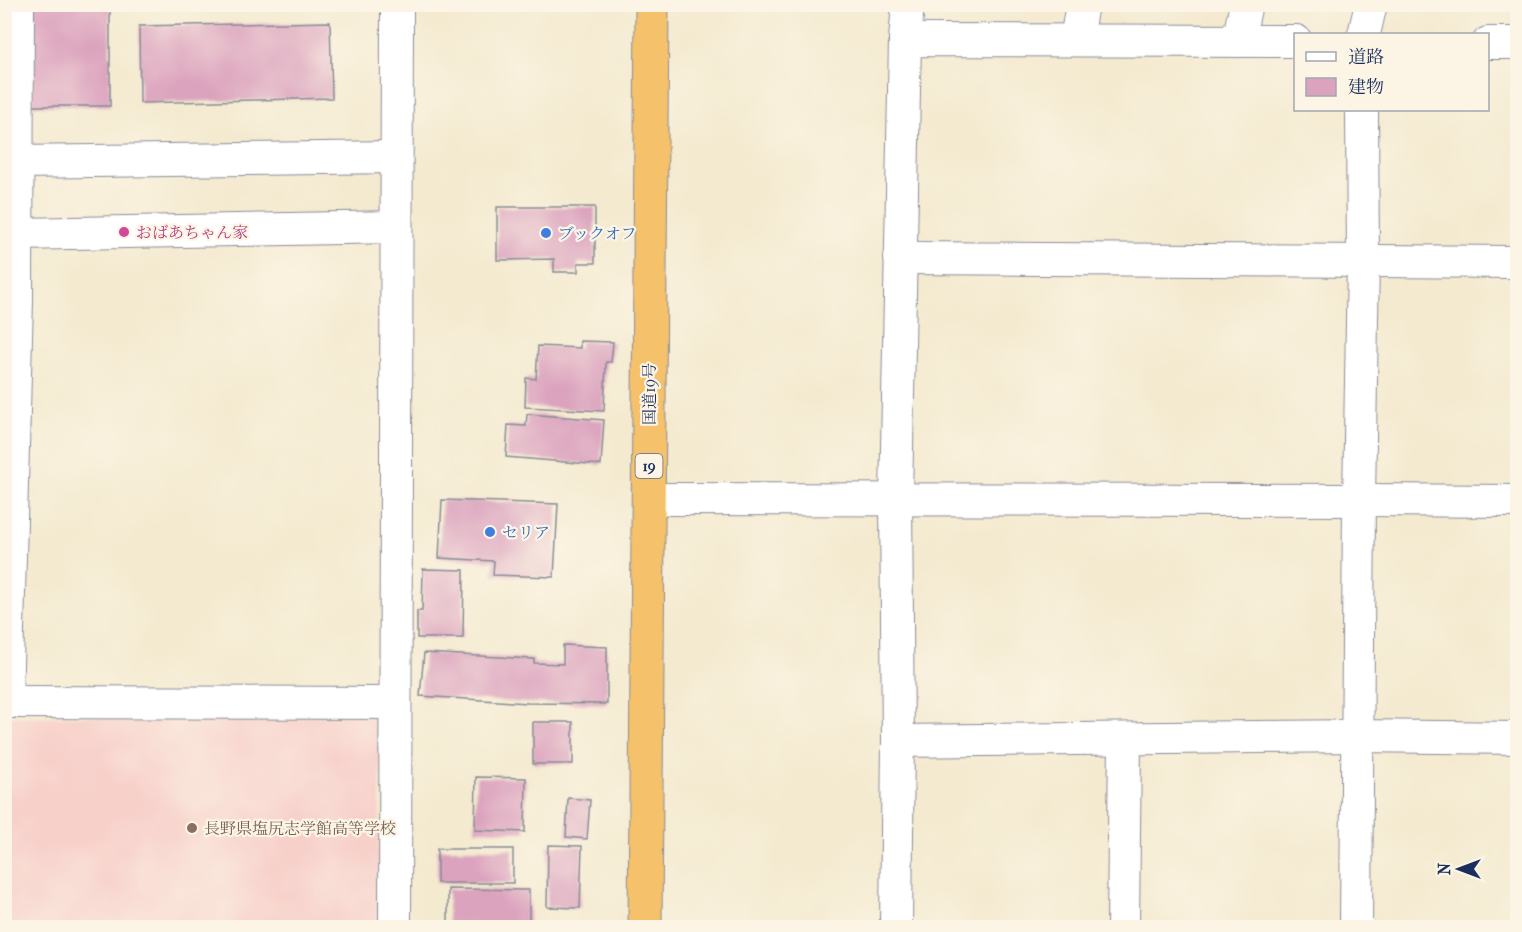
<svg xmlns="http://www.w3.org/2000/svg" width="1522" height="932" font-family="'IM FELL French Canon','Noto Serif JP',serif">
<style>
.built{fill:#f7d0ca}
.building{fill:#dba3be}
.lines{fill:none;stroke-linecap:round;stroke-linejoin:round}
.minor-casing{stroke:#888c97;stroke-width:34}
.highway-casing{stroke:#888c97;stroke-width:35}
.minor{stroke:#fff;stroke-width:32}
.highway{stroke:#f5c16b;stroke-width:33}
.hotel-dot{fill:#d1479c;stroke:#fcf5e5;stroke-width:2}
.shop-dot{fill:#3f7fe0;stroke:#fcf5e5;stroke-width:2}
.education-dot{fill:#8d6e63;stroke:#fcf5e5;stroke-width:2}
.labels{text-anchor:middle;stroke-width:4.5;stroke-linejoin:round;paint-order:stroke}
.shield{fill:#fcf5e5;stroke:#5e6a86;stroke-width:1.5}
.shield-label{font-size:15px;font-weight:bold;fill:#1b2f5e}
.hotel-label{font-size:16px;fill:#b23c85;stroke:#fcf5e5;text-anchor:start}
.shop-label{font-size:16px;fill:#366cbe;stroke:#fcf5e5;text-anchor:start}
.street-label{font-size:16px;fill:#1b2f5e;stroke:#fcf5e5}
.education-label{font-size:16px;fill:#785e54;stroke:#fcf5e5;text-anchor:start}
</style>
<rect width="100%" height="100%" fill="#fcf5e5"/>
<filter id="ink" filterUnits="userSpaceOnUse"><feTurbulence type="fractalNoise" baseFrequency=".0167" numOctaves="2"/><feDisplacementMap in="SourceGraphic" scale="12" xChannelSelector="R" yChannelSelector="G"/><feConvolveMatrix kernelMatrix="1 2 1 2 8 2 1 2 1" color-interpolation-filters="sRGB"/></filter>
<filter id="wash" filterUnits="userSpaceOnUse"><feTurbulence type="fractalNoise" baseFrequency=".008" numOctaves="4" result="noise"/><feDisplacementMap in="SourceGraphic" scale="24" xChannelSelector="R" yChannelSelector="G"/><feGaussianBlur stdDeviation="1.35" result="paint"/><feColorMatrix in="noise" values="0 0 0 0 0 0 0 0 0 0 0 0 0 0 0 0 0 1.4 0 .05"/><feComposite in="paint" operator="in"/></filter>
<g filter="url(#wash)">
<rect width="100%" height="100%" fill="#f4ead0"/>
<polygon class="built" points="370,714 381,729 378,927 5,928 5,717"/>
<g id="blocks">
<g class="building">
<polygon points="32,4 110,4 110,106 33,106"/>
<polygon points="330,22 332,98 140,103 139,26"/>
<polygon points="497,207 595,207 595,263 578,263 578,272 554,272 554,259 497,260"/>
<polygon points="580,341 613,342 611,362 606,362 604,411 525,407 526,378 536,379 538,346 580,348"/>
<polygon points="527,414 604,420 601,465 506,457 508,425 526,426"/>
<polygon points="442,500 558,504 554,577 493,575 494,561 439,558"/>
<polygon points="423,569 464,570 463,638 417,638 417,611 422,611"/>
<polygon points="563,645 607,647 607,704 528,703 420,696 424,653 534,659 534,663 563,664"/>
<rect x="533" y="722" width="40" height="42"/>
<polygon points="476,777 526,778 525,832 475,830"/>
<polygon points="568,798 590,800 587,839 566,837"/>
<polygon points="548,845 582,846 580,908 547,907"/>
<rect x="437" y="849" width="76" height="34"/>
<polygon points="448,889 529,890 529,928 448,928"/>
</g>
</g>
</g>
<g filter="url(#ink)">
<use href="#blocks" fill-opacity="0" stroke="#888c97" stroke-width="1.5"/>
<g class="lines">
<defs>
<g id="minor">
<polyline points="1364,34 1371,4"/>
<polyline points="905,40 908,4"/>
<polyline points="1076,40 1082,4"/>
<polyline points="1238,41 1246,4"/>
<polyline points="1488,43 1518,43"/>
<polyline points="17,162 396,157"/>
<polyline points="17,234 396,227"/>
<polyline points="900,258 1518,262"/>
<polyline points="649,499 1359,500 1518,501"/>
<polyline points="4,702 395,703"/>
<polyline points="6,702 17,301 18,4"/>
<polyline points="898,741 1358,736 1518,738"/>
<polyline points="395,928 397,4"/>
<polyline points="896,928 898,741 896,499 905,40 1296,41"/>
<polyline points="1123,928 1125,739"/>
<polyline points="1356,928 1359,500 1363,260 1362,110"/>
</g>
<polyline id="highway" points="645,928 652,4"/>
</defs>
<use href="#minor" class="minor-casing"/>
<use href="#highway" class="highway-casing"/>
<use href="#minor" class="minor"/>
<use href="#highway" class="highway"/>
</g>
</g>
<circle class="hotel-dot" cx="124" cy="232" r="6"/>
<g class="shop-dot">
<circle cx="546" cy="233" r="6"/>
<circle cx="490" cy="532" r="6"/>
</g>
<circle class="education-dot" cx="192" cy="828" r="6"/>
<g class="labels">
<rect class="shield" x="635.5" y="454" width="27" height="24" rx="4.5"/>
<g class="shield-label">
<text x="649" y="471">19</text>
</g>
<g class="hotel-label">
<text x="136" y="238">おばあちゃん家</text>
</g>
<g class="shop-label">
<text x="558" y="239">ブックオフ</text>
<text x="502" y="538">セリア</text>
</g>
<g class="street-label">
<text transform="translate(649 394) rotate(-90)" y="6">国道19号</text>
</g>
<g class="education-label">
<text x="204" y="834">長野県塩尻志学館高等学校</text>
</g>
</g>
<rect width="1522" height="932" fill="none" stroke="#fcf5e5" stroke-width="24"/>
<rect x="1294" y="33" width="195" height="78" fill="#fcf5e5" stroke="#a2a6af" stroke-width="1.5"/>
<rect x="1306" y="52" width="30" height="9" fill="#ffffff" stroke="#a2a6af" stroke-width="1.5"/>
<text x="1348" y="63" font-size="18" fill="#1b2f5e">道路</text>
<rect x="1306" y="78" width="30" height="18" fill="#dba3be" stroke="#a2a6af" stroke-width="1.5"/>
<text x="1348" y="93" font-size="18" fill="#1b2f5e">建物</text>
<g transform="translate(1459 869) rotate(270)" stroke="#fcf5e5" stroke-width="4.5" paint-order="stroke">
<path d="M0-4.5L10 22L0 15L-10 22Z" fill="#1b2f5e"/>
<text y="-9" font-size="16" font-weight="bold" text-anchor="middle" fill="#1b2f5e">N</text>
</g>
</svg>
